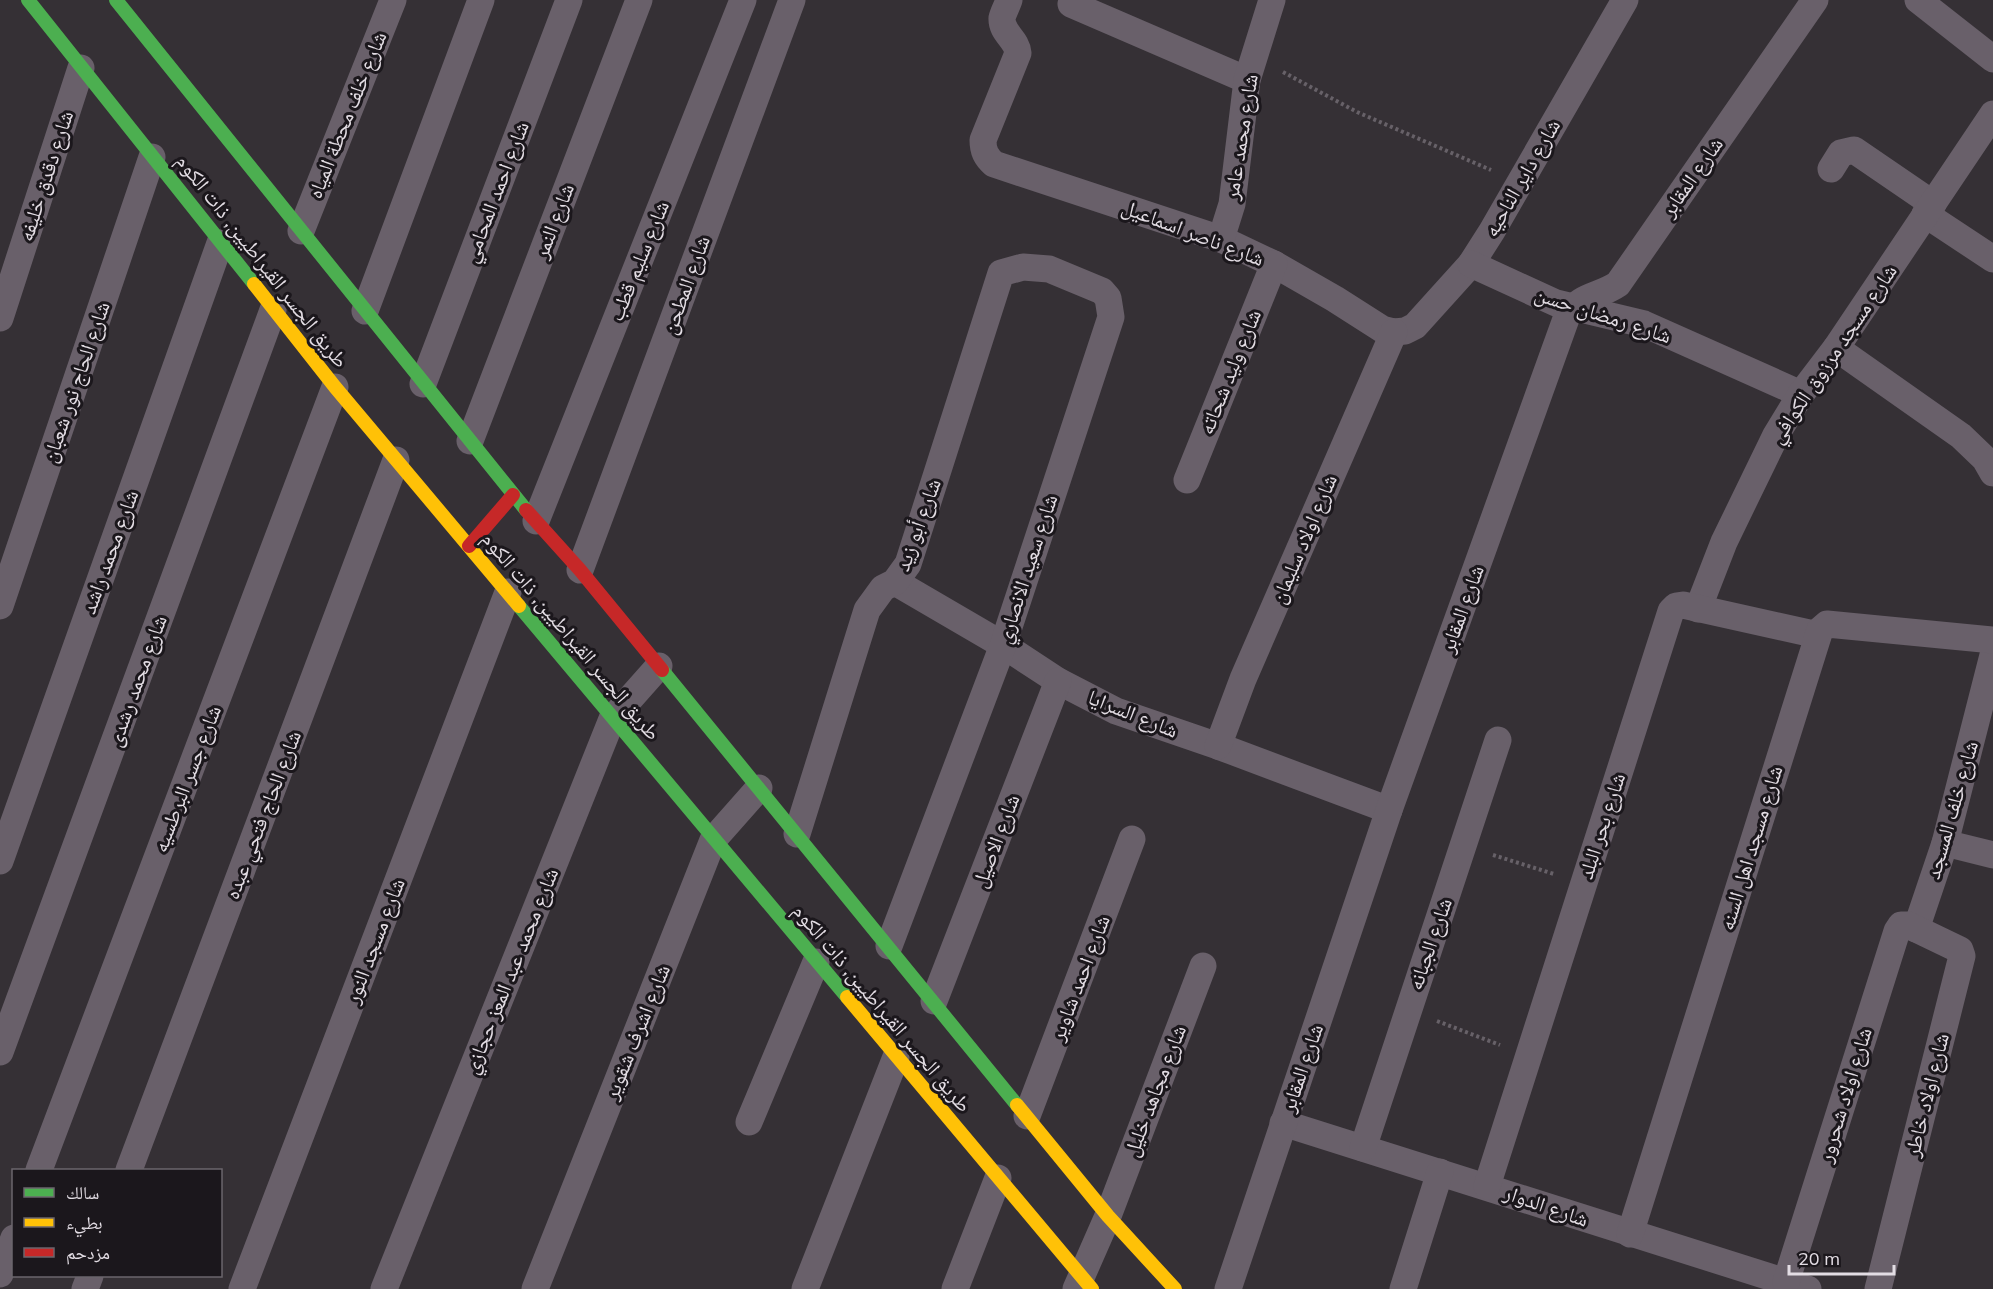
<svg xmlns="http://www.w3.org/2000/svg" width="1993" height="1289" font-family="Mulish,'Noto Naskh Arabic',sans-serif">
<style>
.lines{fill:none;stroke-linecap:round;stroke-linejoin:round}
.path{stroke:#676168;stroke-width:4;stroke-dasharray:3 3;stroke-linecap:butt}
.street{stroke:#69606a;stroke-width:27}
.fast{stroke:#4caf50;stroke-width:14}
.slow{stroke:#ffc107;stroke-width:14}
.jam{stroke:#c62828;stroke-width:14}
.labels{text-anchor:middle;stroke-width:6;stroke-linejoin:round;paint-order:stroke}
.street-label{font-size:21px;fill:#e3dde4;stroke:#1b171c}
</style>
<rect width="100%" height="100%" fill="#353035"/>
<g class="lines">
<g class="path">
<polyline points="1283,72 1357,112 1491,170"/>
<polyline points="1493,855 1554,874"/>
<polyline points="1437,1021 1500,1045"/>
</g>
<g class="street">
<path d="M1009,0C1007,6 1003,13 1002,18C1001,33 1017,39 1018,53L983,140C983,151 986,157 994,164L1221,239L1274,264L1335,299L1382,329L1394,332L1405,331L1415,326L1471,264L1492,231L1625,0"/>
<polyline points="1918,0 1993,59"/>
<polyline points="1071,4 1247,80"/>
<polyline points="1831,169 1841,153 1854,150 1933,204"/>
<polyline points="1925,214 1993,259"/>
<polyline points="301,231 393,0"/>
<polyline points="1221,239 1232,204 1247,80 1272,0"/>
<polyline points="1471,264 1556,303 1644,324 1801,394"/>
<polyline points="365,311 481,0"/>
<polyline points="0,318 81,68"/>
<polyline points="1836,348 1961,436 1985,459 1993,473"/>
<polyline points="423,384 569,0"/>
<polyline points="470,441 639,0"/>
<polyline points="1187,480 1274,264"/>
<polyline points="536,521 743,0"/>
<polyline points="580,570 792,0"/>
<polyline points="895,582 1003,645 1058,681 1116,711 1218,746 1389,810"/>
<polyline points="0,606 152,157"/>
<polyline points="1698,609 1724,542 1776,435 1801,394 1836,348 1993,114"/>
<polyline points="1218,746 1243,679 1394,332"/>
<polyline points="797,834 867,610 883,588 895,582 908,564 1001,273 1023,267 1049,269 1102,291 1108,298 1111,317 1003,645 889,946"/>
<polyline points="1945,843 1993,855"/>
<polyline points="0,861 220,243"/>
<polyline points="1916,929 1945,843 1993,655"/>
<polyline points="934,1001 1058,681"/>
<polyline points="0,1052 273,310"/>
<polyline points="1027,1116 1132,839"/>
<polyline points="749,1122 816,962"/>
<path d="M1283,1123C1458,1178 1633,1233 1808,1289"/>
<polyline points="1363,1148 1498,740"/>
<polyline points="39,1170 335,387"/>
<polyline points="129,1170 396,460"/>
<polyline points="1487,1186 1671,611 1676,606 1683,605 1818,635"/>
<polyline points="1630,1234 1820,630 1827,624 1993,640"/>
<polyline points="0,1274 14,1238"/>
<polyline points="1786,1282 1897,931 1901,925 1908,925 1960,950 1962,956 1878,1289"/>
<polyline points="85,1289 90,1276"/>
<polyline points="242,1289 508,592"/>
<polyline points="384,1289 612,719 659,666"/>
<polyline points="535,1289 713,840 759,788"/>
<polyline points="805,1289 896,1057"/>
<polyline points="955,1289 998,1178"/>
<polyline points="1076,1289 1108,1216 1203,966"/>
<path d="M1228,1289L1389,810L1567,316C1579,295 1599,297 1618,284L1815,0"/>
<polyline points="1403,1289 1440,1172"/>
</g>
<g class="fast">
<polyline points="28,0 254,284"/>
<polyline points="116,0 526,510"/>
<polyline points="519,606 847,997"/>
<polyline points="662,670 1017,1105"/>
</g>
<g class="slow">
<polyline points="254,284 335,387 519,606"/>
<polyline points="847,997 1092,1289"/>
<polyline points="1017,1105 1108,1216 1175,1289"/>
</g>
<g class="jam">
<polyline points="526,510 580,570 662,670"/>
<polyline points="469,546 513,495"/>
</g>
</g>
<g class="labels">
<g class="street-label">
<text transform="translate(347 115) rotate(-68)" y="7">شارع خلف محطة المياه</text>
<text transform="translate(1241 137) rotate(-81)" y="7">شارع محمد عامر</text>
<text transform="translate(46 176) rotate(-72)" y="7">شارع دقدق خليفه</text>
<text transform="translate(1692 177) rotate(-55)" y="7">شارع المقابر</text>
<text transform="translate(1522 178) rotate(-60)" y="7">شارع داير الناحيه</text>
<text transform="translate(496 192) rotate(-69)" y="7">شارع احمد المحامي</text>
<text transform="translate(554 221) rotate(-69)" y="7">شارع النمر</text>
<text transform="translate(1193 233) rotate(21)" y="7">شارع ناصر اسماعيل</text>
<text transform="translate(262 261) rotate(52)" y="7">طريق الجسر القيراطيين, ذات الكوم</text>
<text transform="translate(639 261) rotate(-68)" y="7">شارع سليم قطب</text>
<text transform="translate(686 285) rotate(-70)" y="7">شارع المطحن</text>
<text transform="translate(1603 315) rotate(18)" y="7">شارع رمضان حسن</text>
<text transform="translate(1833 354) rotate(-56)" y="7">شارع مسجد مرزوق الكوافي</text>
<text transform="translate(1230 372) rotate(-68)" y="7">شارع وليد شحاته</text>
<text transform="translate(76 382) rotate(-71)" y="7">شارع الحاج نور شعبان</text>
<text transform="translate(918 525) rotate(-70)" y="7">شارع أبو زيد</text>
<text transform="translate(1304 539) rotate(-67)" y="7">شارع اولاد سليمان</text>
<text transform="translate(110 552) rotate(-70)" y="7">شارع محمد راشد</text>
<text transform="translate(1027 569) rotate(-72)" y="7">شارع سعيد الانصاري</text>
<text transform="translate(1462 609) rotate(-70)" y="7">شارع المقابر</text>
<text transform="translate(571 636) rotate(50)" y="7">طريق الجسر القيراطيين, ذات الكوم</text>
<text transform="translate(137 681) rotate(-70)" y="7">شارع محمد رشدى</text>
<text transform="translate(1133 714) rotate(22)" y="7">شارع السرايا</text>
<text transform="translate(187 779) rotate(-69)" y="7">شارع جسر البرطسيه</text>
<text transform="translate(1952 810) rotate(-74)" y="7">شارع خلف المسجد</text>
<text transform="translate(263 815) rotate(-69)" y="7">شارع الحاج فتحي عبده</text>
<text transform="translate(1602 826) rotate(-72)" y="7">شارع بحر البلد</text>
<text transform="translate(996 841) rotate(-69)" y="7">شارع الاصيل</text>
<text transform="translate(1751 848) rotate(-73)" y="7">شارع مسجد اهل السنه</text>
<text transform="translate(375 941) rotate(-69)" y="7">شارع مسجد النور</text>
<text transform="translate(1430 944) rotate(-71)" y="7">شارع الجبانه</text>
<text transform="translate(511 971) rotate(-68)" y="7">شارع محمد عبد المعز حجازي</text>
<text transform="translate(1080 978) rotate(-69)" y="7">شارع احمد شاوير</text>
<text transform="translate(882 1008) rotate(50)" y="7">طريق الجسر القيراطيين, ذات الكوم</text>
<text transform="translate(637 1032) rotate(-68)" y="7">شارع اشرف شقوير</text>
<text transform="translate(1302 1068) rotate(-71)" y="7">شارع المقابر</text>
<text transform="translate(1155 1091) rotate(-69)" y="7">شارع مجاهد خليل</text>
<text transform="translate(1845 1095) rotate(-73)" y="7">شارع اولاد شحرور</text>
<text transform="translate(1927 1095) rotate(-76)" y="7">شارع اولاد خاطر</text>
<text transform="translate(1546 1206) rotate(19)" y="7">شارع الدوار</text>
</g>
</g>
<rect x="12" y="1169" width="210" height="108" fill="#1b171c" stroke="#6b666c" stroke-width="1.5"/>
<rect x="24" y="1188" width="30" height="9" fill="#4caf50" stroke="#6b666c" stroke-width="1.5"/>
<text x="66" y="1199" font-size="18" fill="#e3dde4">سالك</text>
<rect x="24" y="1218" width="30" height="9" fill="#ffc107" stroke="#6b666c" stroke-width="1.5"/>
<text x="66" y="1229" font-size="18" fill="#e3dde4">بطيء</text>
<rect x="24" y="1248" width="30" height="9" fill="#c62828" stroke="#6b666c" stroke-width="1.5"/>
<text x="66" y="1259" font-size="18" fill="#e3dde4">مزدحم</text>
<path d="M1789 1265v9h105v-9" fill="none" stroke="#e3dde4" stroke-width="3"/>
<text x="1798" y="1265" font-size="18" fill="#e3dde4" stroke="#1b171c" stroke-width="4.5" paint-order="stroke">20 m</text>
</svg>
